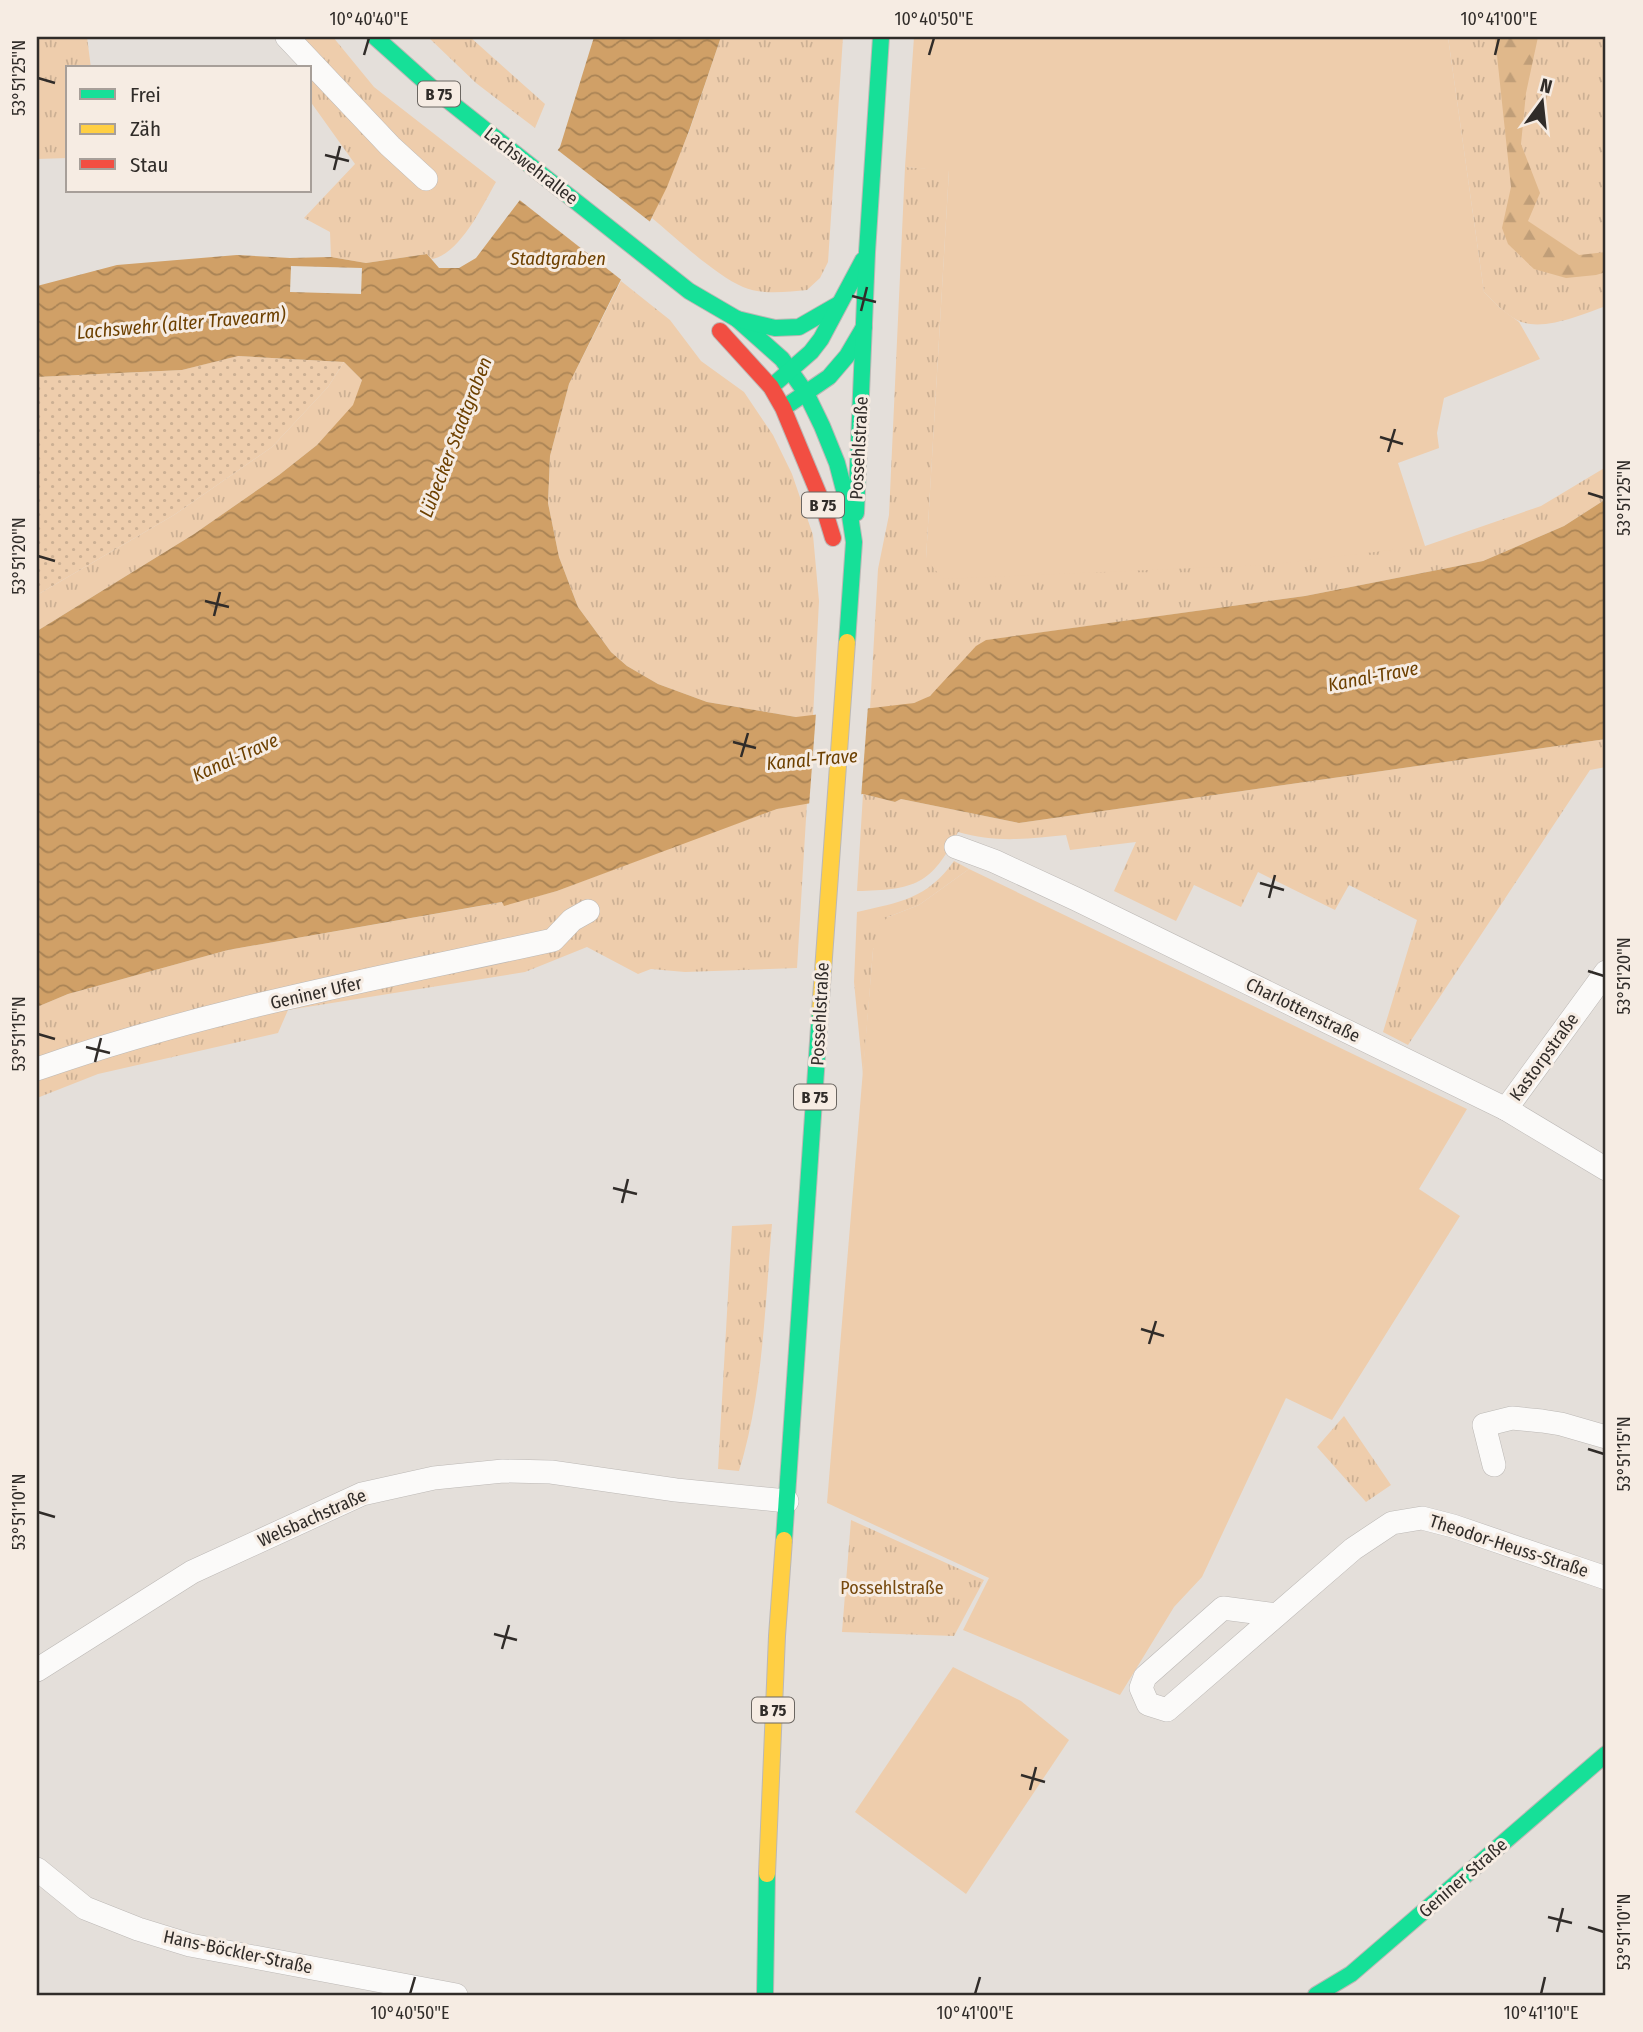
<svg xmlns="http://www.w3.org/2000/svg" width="1643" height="2032" font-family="'Fira Sans Condensed',sans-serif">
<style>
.grass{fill:url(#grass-tufts)}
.forest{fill:url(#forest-firs)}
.garden{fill:url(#garden-dots)}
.pitch{fill:#eecdac}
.water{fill:url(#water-waves)}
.pier{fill:#e4dfda}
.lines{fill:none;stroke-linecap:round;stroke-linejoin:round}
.street-casing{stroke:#bcb8b5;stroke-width:24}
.fast-casing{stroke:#bcb8b5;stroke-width:18}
.slow-casing{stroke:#bcb8b5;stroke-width:18}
.jam-casing{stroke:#bcb8b5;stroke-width:18}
.street{stroke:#fbfaf9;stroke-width:23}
.fast{stroke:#16e098;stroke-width:16}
.slow{stroke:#ffcf43;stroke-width:16}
.jam{stroke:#f24e42;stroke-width:16}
.ticks{fill:none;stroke:#302c29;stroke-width:2.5}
.labels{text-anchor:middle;stroke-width:6;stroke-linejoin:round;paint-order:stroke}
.shield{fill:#f6ece3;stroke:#6b6661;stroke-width:2}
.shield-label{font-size:16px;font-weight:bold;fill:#302c29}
.street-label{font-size:18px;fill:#302c29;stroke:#f6ece3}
.park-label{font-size:18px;fill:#774a0f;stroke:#f6ece3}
.water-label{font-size:19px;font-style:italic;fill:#6d4000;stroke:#f6ece3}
.neatline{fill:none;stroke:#302c29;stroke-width:2.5}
.ticks-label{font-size:18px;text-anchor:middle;fill:#302c29}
</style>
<defs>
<pattern id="grass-tufts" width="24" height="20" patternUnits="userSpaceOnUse" patternTransform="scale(1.75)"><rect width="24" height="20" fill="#eecdac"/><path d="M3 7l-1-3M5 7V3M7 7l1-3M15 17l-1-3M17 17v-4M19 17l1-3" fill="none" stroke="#ccb094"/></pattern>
<pattern id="forest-firs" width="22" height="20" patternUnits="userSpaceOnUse" patternTransform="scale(1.75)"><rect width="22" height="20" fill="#e0b88b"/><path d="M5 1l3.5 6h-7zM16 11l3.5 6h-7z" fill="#c09e78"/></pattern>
<pattern id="garden-dots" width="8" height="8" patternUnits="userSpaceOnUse" patternTransform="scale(1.75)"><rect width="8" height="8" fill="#eecdac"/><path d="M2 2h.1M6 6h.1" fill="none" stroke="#ccb094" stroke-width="1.8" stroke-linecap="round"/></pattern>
<pattern id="water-waves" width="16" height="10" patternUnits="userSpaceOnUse" patternTransform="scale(1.75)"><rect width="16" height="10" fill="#d0a067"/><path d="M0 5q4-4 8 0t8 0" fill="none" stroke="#a98355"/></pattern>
</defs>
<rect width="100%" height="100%" fill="#e4dfda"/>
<g class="grass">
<polygon points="37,37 87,37 91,68 68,68 68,158 37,159"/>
<path d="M298,37H333L374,87L496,182C483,205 460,254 432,259L427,254L366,263L331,257L330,232L304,218L355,164L310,101V68H298L302,42Z"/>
<polygon points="428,37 470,37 545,104 535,128 476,83"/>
<path d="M721,37H843L828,262L820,278L807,290C787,292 761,295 743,287C715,275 676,238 652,218L689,132Z"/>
<path d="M1448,37H1606V306C1583,314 1541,333 1517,320C1504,313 1494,302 1484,292Z"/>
<path d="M905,167L949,170L926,559L1425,546L1541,506L1606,467V499L1564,526L1483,561L1305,596L987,640C962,653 951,682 928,697C912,707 888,706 870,709L878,569L889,515Z"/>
<polygon points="621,281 670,320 701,361 744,392 773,435 792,474 813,535 819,601 813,717 796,717 707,702 658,684 627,666 611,652 578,607 559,557 548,503 550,456 569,384"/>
<polygon points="344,362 362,380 354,405 317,445 279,475 194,534 37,631 37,595 174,515 272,447 328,387"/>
<path d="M1606,739V767L1590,770L1408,1045L1383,1032L1417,920L1349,885L1335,910L1258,872L1241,907L1194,885L1176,921L1114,891L1136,842L1070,850L1066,835C1028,839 995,843 958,832C932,885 914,890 857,891L863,794L895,802L901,799L1019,823Z"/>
<polygon points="807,802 797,968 685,972 651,969 638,974 587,947 525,972 288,1010 278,1033 98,1074 37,1098 37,1007 68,994 228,950 503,902 504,905 557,891 704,835 777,809"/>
<path d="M954,861L969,869L919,905L888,917L873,950L863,1075L854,982L857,912C900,902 927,899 954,861Z"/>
<path d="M772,1224C765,1303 763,1395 739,1471L718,1469L732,1226Z"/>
<polygon points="1344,1416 1391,1485 1366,1502 1317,1447"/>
<polygon points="851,1520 984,1580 954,1636 842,1632"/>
</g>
<polygon class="forest" points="1495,37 1538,37 1526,93 1521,144 1540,193 1528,221 1579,255 1606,252 1606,272 1596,275 1566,278 1534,269 1508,244 1502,228 1511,187"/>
<polygon class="garden" points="237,356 344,362 328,387 272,447 174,515 37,595 37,377 182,370"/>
<g class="pitch">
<polygon points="914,37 1448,37 1484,292 1500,308 1519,322 1540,359 1444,398 1437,433 1439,448 1398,463 1425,546 1266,565 943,579 926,559 949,171 905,167"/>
<polygon points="969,869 1467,1109 1419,1189 1460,1216 1332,1420 1286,1398 1202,1577 1174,1607 1120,1695 963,1630 989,1578 827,1503 873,950 880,925 888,917 919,905"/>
<polygon points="953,1667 1021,1701 1069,1740 966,1894 855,1812"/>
</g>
<polygon class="water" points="594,37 721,37 689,131 667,187 569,384 550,456 548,503 559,557 578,607 611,652 627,666 658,684 707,702 796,717 914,703 930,696 976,646 986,640 1305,596 1483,561 1564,526 1606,499 1606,739 1019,823 901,799 895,802 863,794 777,809 557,891 504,906 502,902 228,950 68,994 37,1007 37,631 194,534 279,475 317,445 353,405 362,380 344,362 238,356 182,370 37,377 37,286 117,265 237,255 290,258 331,257 366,263 427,254 439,268 459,268 476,258 560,147"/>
<g class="pier">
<polygon points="555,148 653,224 624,282 517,198"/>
<polygon points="291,266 362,268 361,294 290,292"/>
<polygon points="868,706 861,798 809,806 816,713"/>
</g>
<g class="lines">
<defs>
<g id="street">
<polyline points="287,37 390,146 426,179"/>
<polyline points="956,847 994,861 1076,899 1506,1109 1606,1169"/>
<path d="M37,1069C204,1010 381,978 553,940L572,920L588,911"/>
<polyline points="1506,1109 1606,972"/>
<polyline points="1494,1465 1484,1425 1512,1418 1542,1421 1561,1424 1606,1437"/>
<polyline points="1276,1615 1223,1608 1145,1677 1141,1688 1148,1704 1167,1710 1353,1549 1392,1523 1422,1518 1453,1526 1606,1578"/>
<polyline points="37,1670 192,1572 362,1494 434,1478 503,1471 551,1472 676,1490 787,1501"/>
<polyline points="37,1869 85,1908 138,1929 190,1945 456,1995"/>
</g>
<g id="fast">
<polyline points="375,37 431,87 689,291 737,319 782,359 806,393 822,426 837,463 849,509 854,542 847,642"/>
<polyline points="737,319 775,328 799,327 839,304"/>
<polyline points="771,387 811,352 821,339 863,260"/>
<polyline points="785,407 829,377 847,356 864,327"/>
<polyline points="856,513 867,252 881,37"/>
<polyline points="784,1540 820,1012"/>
<polyline points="765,1995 767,1874"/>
<polyline points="1316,1995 1351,1974 1606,1754"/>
</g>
<g id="slow">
<polyline points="820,1012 847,642"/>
<polyline points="767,1874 777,1636 784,1540"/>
</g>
<polyline id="jam" points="720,331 771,387 783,408 822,502 833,538"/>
</defs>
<use href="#street" class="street-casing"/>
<use href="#fast" class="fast-casing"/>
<use href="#slow" class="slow-casing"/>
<use href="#jam" class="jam-casing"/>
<use href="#street" class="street"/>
<use href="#fast" class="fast"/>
<use href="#slow" class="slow"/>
<use href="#jam" class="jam"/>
</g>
<path class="ticks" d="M364,55L369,38M929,55L934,38M1495,55L1499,38M38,78L55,83M325,155L349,161M334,170L340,146M852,296L876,302M861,311L867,287M1380,437L1403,444M1388,452L1395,429M1588,493L1604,498M38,556L55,561M205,601L229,607M214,616L220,592M733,742L756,748M741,757L748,733M1260,883L1284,890M1269,898L1275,875M1588,971L1604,976M38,1034L55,1039M86,1047L110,1053M95,1062L101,1038M613,1188L637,1194M622,1203L628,1179M1141,1329L1164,1336M1149,1344L1156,1321M1588,1449L1604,1454M38,1512L55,1517M494,1634L517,1640M502,1649L509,1625M1021,1775L1045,1782M1030,1790L1036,1767M1548,1917L1572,1923M1588,1927L1604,1932M1557,1932L1563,1908M410,1994L415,1977M975,1994L980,1977M1541,1994L1545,1977"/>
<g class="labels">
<g class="shield">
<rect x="418" y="81.5" width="42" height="25" rx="5"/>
<rect x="802" y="492.5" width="42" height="25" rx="5"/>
<rect x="794" y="1084.5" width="42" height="25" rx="5"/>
<rect x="752" y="1697.5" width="42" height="25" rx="5"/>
</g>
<g class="shield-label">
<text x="439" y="100">B 75</text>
<text x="823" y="511">B 75</text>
<text x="815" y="1103">B 75</text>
<text x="773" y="1716">B 75</text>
</g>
<g class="street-label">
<text transform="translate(531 166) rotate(38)" y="6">Lachswehrallee</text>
<text transform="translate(859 448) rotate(-87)" y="6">Possehlstraße</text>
<text transform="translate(316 993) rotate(-13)" y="6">Geniner Ufer</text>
<text transform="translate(1303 1010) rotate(26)" y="6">Charlottenstraße</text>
<text transform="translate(820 1014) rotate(-87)" y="6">Possehlstraße</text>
<text transform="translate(1544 1057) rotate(-54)" y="6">Kastorpstraße</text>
<text transform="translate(312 1518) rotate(-24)" y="6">Welsbachstraße</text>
<text transform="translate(1509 1546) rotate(18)" y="6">Theodor-Heuss-Straße</text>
<text transform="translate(1463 1878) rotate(-41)" y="6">Geniner Straße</text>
<text transform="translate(238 1952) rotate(12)" y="6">Hans-Böckler-Straße</text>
</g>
<g class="park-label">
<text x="892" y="1594">Possehlstraße</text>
</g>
<g class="water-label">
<text x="558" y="265">Stadtgraben</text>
<text transform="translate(181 323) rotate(-5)" y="7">Lachswehr (alter Travearm)</text>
<text transform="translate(455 437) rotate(-69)" y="7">Lübecker Stadtgraben</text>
<text transform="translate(1373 676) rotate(-11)" y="7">Kanal-Trave</text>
<text transform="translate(235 757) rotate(-24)" y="7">Kanal-Trave</text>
<text transform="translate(812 759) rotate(-5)" y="7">Kanal-Trave</text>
</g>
</g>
<rect width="1643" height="2032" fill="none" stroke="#f6ece3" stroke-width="77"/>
<rect x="66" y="66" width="245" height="126" fill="#f6ece3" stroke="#a79f99" stroke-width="2"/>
<rect x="80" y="89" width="35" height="10" fill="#16e098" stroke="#a79f99" stroke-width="2"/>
<text x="130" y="102" font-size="21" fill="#302c29">Frei</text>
<rect x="80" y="124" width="35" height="10" fill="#ffcf43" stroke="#a79f99" stroke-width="2"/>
<text x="130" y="136" font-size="21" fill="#302c29">Zäh</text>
<rect x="80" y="159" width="35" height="10" fill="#f24e42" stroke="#a79f99" stroke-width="2"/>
<text x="130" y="172" font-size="21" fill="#302c29">Stau</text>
<g transform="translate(1542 102) rotate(15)" stroke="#f6ece3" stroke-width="5" paint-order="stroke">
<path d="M0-5L12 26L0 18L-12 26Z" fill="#302c29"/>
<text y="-10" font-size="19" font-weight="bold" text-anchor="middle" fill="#302c29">N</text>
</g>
<rect x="38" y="38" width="1566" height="1956" class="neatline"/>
<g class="ticks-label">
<text x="369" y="25">10°40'40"E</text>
<text x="934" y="25">10°40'50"E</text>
<text x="1499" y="25">10°41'00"E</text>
<text transform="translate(19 78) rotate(-90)" y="6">53°51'25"N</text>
<text transform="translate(1624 498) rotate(-90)" y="6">53°51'25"N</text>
<text transform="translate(19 556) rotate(-90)" y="6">53°51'20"N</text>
<text transform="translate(1624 976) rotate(-90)" y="6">53°51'20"N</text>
<text transform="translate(19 1034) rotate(-90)" y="6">53°51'15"N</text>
<text transform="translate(1624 1454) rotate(-90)" y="6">53°51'15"N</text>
<text transform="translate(19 1512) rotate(-90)" y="6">53°51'10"N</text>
<text transform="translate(1624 1932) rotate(-90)" y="6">53°51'10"N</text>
<text x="410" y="2019">10°40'50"E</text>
<text x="975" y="2019">10°41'00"E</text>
<text x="1541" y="2019">10°41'10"E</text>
</g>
</svg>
